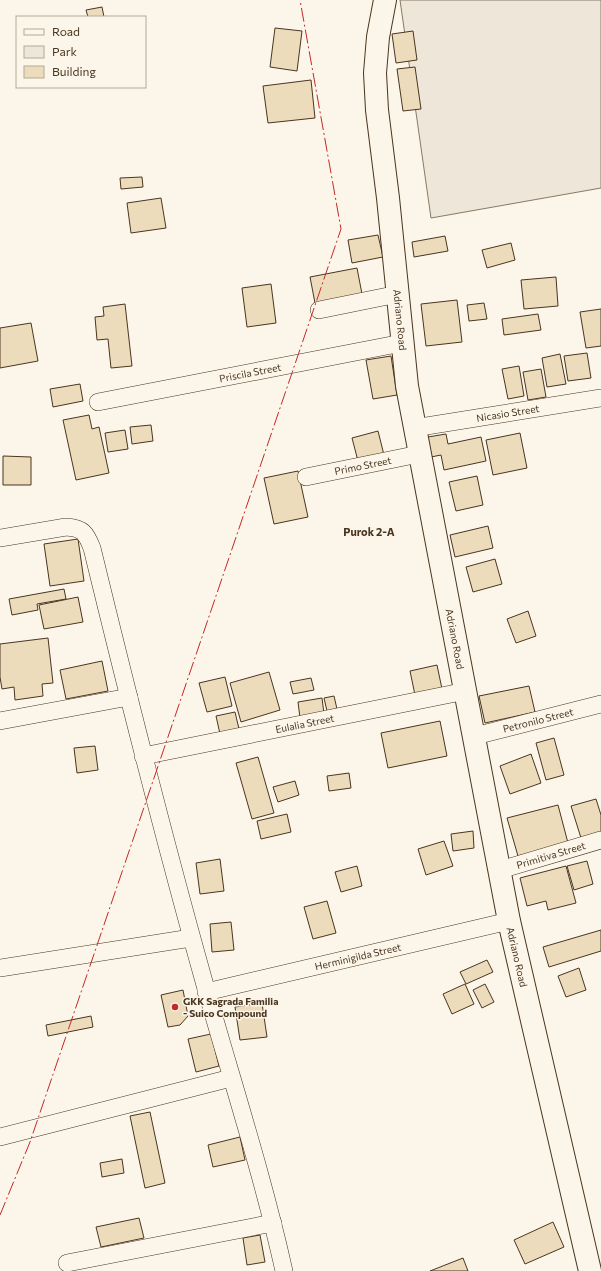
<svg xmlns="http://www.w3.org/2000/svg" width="601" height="1271" font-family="Commissioner,sans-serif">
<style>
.green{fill:#ede6d9;stroke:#887966}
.building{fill:#ecdcbc;stroke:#4a3520}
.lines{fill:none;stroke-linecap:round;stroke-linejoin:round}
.street-casing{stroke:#4a3520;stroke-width:18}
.secondary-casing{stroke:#4a3520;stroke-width:24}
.street{stroke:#fbf6e9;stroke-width:17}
.secondary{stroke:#fbf6e9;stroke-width:22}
.power{stroke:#c62828;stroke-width:1;stroke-dasharray:14 3 2 3;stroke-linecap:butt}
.poi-dot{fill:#c62828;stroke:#fbf6e9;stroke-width:1.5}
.labels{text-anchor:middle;stroke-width:3;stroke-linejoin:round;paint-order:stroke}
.street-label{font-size:10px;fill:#4a3520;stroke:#fbf6e9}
.poi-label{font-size:10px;font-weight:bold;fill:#4a3520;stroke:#fbf6e9;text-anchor:start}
.neighbourhood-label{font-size:11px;font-weight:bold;fill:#4a3520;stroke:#fbf6e9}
</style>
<rect width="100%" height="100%" fill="#fbf6e9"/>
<polygon class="green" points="400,0 601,0 601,188 431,218"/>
<g class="building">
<polygon points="102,7 104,17 88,17 86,10"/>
<polygon points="275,28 302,31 297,71 270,67"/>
<polygon points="413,31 417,60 396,63 392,34"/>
<polygon points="415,67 421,109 403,111 397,69"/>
<polygon points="311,80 315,118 268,123 263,86"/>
<polygon points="142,177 143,187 121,189 120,178"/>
<polygon points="161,198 166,228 131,233 127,203"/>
<polygon points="378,235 383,257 352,263 348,240"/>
<polygon points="445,236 448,251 414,257 412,242"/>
<polygon points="511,243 515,260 487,268 482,250"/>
<polygon points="357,268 362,294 315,303 310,277"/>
<polygon points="556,277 558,306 524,309 521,280"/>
<polygon points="271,284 276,323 247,327 242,288"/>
<polygon points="457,300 462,342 426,346 421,304"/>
<polygon points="484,303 487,319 469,321 467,305"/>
<polygon points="125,304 132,366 111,368 108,339 97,340 95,317 104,316 103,307"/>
<polygon points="601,309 601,346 586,348 580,312"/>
<polygon points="538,314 541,330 504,335 502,319"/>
<polygon points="31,323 38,361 0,368 0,328"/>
<polygon points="587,353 591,378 568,381 564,356"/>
<polygon points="560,354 566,384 547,387 542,358"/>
<polygon points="391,356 397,395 373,399 366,360"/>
<polygon points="519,366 524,396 508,399 502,369"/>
<polygon points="541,369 546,397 528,400 523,372"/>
<polygon points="80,384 83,401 53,407 50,389"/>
<polygon points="89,415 92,429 99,427 109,473 76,480 63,420"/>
<polygon points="151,425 153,441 132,444 130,427"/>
<polygon points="125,430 128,449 108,452 105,433"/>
<polygon points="378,431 384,455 358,461 352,438"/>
<polygon points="520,433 527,468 493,475 486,440"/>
<polygon points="446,434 448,444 481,437 486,461 444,470 441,455 431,457 428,437"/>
<polygon points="3,456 31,457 31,485 3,485"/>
<polygon points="298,471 308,517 274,524 264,478"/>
<polygon points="477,476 483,505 456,511 449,482"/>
<polygon points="488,526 493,548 455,557 450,535"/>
<polygon points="78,539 84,581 50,586 44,544"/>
<polygon points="495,559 502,584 473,592 466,567"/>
<polygon points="64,589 66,599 37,604 38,610 12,615 9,599"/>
<polygon points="78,597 83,622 44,629 39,605"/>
<polygon points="528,611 536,636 516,643 507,619"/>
<polygon points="48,638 53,683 42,684 43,696 15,700 14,687 2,689 0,677 0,644"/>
<polygon points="102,661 108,691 66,699 60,670"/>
<polygon points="437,665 442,689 415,695 410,671"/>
<polygon points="269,672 280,710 241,722 230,683"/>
<polygon points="225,677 232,706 207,712 199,683"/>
<polygon points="311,678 314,690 293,694 290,682"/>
<polygon points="529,686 535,712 485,723 479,696"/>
<polygon points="334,696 337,709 327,711 324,698"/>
<polygon points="322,698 324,714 300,718 298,702"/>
<polygon points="235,712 239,729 220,734 216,716"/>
<polygon points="440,721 447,756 388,768 381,733"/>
<polygon points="554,738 564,775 546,780 536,743"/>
<polygon points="95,746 98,770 77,773 74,748"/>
<polygon points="531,754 541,783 510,794 500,766"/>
<polygon points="258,757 274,813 252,819 236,763"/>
<polygon points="349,773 351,788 329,791 327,776"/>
<polygon points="295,781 299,795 278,802 273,787"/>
<polygon points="596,799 601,815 601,833 581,838 571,806"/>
<polygon points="558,805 568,843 518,856 507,818"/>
<polygon points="287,814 291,832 261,839 257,821"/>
<polygon points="473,831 474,848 453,851 451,834"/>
<polygon points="444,841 453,866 426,875 418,849"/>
<polygon points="220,859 224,891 200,894 196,863"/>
<polygon points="587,861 593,884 574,890 567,866"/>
<polygon points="357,866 362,886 341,892 335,872"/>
<polygon points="566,866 576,903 548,910 546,901 527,906 520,878"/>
<polygon points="327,901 336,933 313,939 304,907"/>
<polygon points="231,922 234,950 212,952 210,924"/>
<polygon points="601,930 601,951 549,967 543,947"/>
<polygon points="487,960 493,972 466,984 460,972"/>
<polygon points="579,968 586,990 566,997 558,976"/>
<polygon points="465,984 474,1004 452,1014 443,994"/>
<polygon points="485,984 494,1002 482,1008 473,990"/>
<polygon points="183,990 188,1016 180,1025 168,1027 161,995"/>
<polygon points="262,1003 267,1037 240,1040 235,1007"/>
<polygon points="91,1016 93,1027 48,1036 46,1025"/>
<polygon points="211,1034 219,1066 196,1072 188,1039"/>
<polygon points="150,1112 165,1183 145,1188 130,1116"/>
<polygon points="240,1137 245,1160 213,1167 208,1145"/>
<polygon points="122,1159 124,1173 102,1177 100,1163"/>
<polygon points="139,1218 144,1238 101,1247 96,1227"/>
<polygon points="553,1222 564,1247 525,1264 514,1240"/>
<polygon points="260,1235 265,1262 247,1265 243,1238"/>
<polygon points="463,1258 468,1271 430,1271"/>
</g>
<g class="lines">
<defs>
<g id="street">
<polyline points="319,310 398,294"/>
<path id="s1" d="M98,402L402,343"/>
<path id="s2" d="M414,428L601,398"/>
<path id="s3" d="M306,477L419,454"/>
<path d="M0,538L66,527C83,528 86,533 92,548C127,692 163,835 203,978C230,1075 262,1172 284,1271"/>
<polyline points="0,721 129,697"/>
<path id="s4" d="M475,736L601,704"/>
<path id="s5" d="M143,756L466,691"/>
<path id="s6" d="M500,870L601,840"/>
<polyline points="0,968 191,938"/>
<path id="s7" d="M206,992L509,921"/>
<polyline points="0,1137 231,1078"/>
<polyline points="67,1263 273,1223"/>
</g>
<g id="secondary">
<path id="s8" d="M385,0L378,37L375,73L377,110L388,198L407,386L509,921L590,1271"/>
</g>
</defs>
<use href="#street" class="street-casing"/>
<use href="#secondary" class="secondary-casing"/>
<use href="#street" class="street"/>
<use href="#secondary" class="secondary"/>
<polyline class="power" points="0,1215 30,1142 341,229 300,0"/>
</g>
<circle class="poi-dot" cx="175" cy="1007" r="4"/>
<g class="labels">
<g class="street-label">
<text dy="4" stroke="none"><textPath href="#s8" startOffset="322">Adriano Road</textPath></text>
<text dy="4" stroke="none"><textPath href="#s1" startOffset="155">Priscila Street</textPath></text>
<text dy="4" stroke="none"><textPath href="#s2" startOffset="95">Nicasio Street</textPath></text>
<text dy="4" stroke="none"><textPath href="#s3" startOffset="58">Primo Street</textPath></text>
<text dy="4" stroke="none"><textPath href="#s8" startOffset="646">Adriano Road</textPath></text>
<text dy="4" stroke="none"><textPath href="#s4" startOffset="65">Petronilo Street</textPath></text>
<text dy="4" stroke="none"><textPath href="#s5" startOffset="165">Eulalia Street</textPath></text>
<text dy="4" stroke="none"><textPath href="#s6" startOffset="53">Primitiva Street</textPath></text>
<text dy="4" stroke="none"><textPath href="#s7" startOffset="156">Herminigilda Street</textPath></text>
<text dy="4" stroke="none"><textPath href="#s8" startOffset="970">Adriano Road</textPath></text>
</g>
<g class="poi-label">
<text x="183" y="1005">GKK Sagrada Familia<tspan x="183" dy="12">- Suico Compound</tspan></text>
</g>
<g class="neighbourhood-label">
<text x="369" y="536">Purok 2-A</text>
</g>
</g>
<rect x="16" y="16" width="130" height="72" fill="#fbf6e9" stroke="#b4a999"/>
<rect x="24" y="29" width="20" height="6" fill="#fbf6e9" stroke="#b4a999"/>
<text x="52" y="36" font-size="12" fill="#4a3520">Road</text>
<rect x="24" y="46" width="20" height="12" fill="#ede6d9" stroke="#b4a999"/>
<text x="52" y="56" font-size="12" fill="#4a3520">Park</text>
<rect x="24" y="66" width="20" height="12" fill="#ecdcbc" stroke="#b4a999"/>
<text x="52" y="76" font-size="12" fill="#4a3520">Building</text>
</svg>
